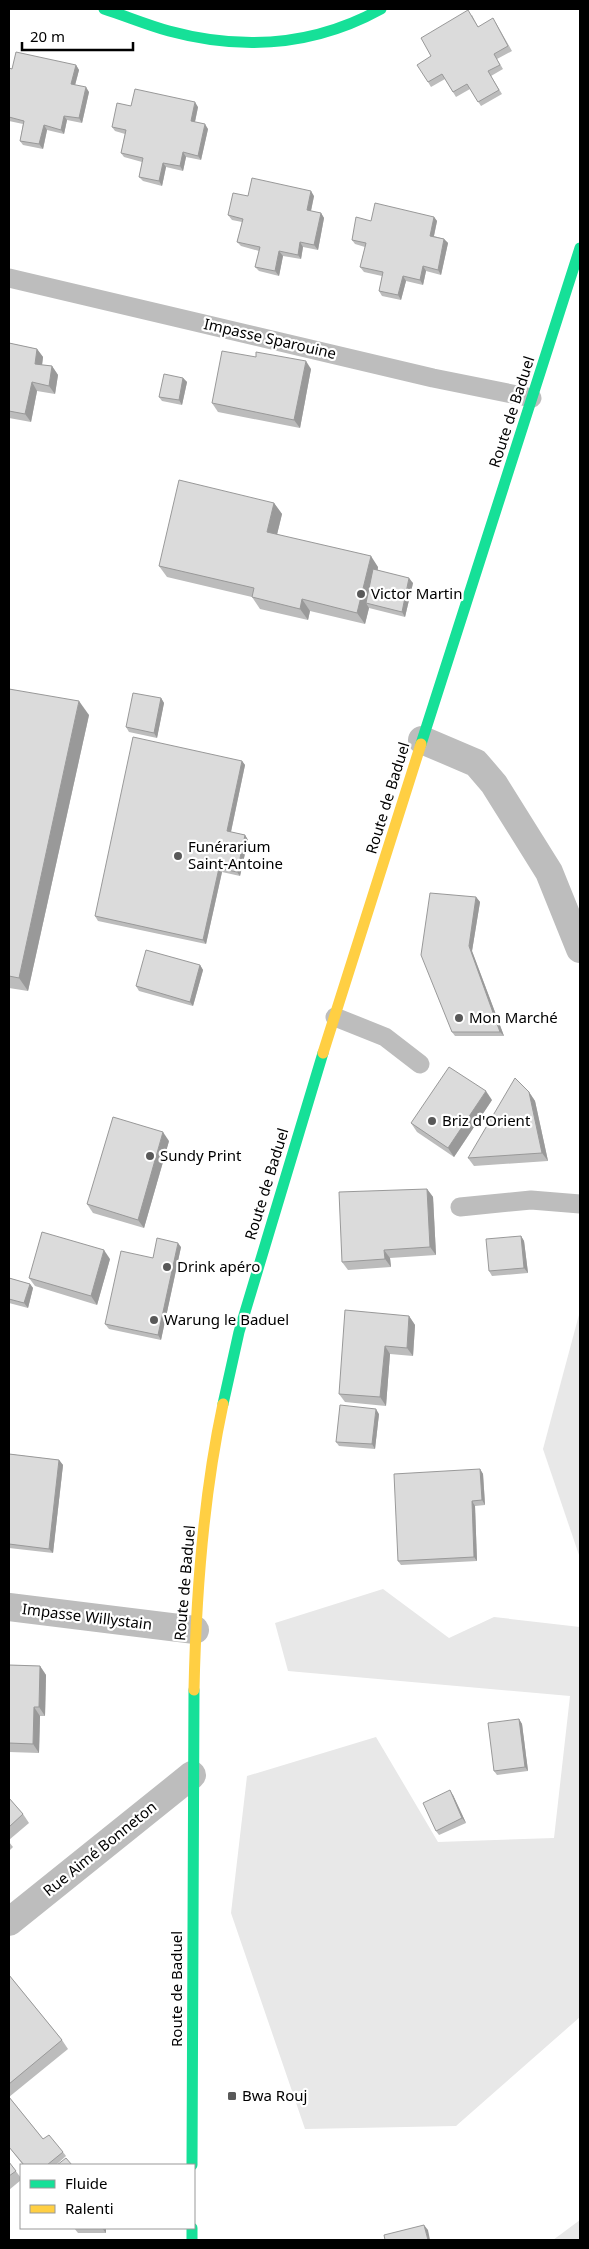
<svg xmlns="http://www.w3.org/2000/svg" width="589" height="2249" font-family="'Noto Sans',sans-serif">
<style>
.green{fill:#e8e8e8}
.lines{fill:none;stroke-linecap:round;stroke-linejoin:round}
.lane{stroke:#bdbdbd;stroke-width:19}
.street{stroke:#bdbdbd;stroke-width:28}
.fast{stroke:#16e098;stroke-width:11}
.slow{stroke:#ffcf43;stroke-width:11}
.wall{fill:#bcbcbc}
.shaded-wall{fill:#999}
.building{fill:#dbdbdb;stroke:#999}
.poi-dot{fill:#595959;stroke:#fff;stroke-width:2}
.labels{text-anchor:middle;stroke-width:4.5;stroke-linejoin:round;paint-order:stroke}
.street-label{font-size:15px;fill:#000;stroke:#fff}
.poi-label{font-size:15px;fill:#000;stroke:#fff;text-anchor:start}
</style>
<rect width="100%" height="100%" fill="#fff"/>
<g class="green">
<polygon points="580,1311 580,1558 543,1449"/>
<polygon points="383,1589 449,1638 494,1617 580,1627 580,2017 456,2126 305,2129 231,1913 247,1776 376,1737 438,1842 554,1838 570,1696 288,1671 275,1623"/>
<polygon points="580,2220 580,2240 553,2240"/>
</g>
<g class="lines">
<g class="lane">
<polyline points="9,278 433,378 532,398"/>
<polyline points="335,1017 385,1037 420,1064"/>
<polyline points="460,1207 531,1200 580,1204"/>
</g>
<g class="street">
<polyline points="422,740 476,763 494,784 549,872 580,949"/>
<polyline points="9,1607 195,1630"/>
<polyline points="9,1922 192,1775"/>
</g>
<g class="fast">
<path d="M104,9C126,16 147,25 169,31C243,51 314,46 381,9"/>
<polyline points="421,744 580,248"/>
<polyline points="223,1404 239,1332 323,1053"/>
<polyline points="192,2165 194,1690"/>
<polyline points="192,2228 192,2240"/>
</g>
<g class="slow">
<polyline points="323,1053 421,744"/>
<path d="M194,1690C196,1594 203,1497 223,1404"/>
</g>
</g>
<g class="wall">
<polygon points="472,15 478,27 496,23 512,51 497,59 503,69 491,76 502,94 481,106 470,89 456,97 445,79 431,87 428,82 431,56"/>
<polygon points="76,65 79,70 75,85 89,92 82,123 67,120 64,134 47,130 43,149 23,145 20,141 23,124 9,121 9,68 12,69"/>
<polygon points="131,106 198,107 195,122 208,129 201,160 186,157 183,171 166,167 162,186 143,181 139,177 142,162 124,157 121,153 125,134 115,131 112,127"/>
<polygon points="248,196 314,196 311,211 321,213 324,218 318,250 303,247 301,259 283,256 279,276 259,271 255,267 259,251 241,246 237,242 242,222 232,220 228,215"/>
<polygon points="434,217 437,221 434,236 444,239 448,243 441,275 426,271 423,285 406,281 401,300 382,296 379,291 382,276 364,272 360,267 365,247 355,244 352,240 371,221"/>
<polygon points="9,343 37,349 43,357 42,365 52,366 58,375 55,394 37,391 31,422 9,418"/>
<polygon points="256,357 311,369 300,428 218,412 212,403"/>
<polygon points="183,378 187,382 182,405 162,401 159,397"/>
<polygon points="274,503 282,514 277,534 378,567 378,570 413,583 405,617 369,608 365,624 310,611 308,620 260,609 252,597 167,577 159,566"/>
<polygon points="9,689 89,715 28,991 9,988"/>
<polygon points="161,698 164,703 157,738 129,732 126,727"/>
<polygon points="242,761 245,765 231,832 245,835 248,840 240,876 222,872 206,944 98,921 95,916"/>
<polygon points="476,897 480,902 472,951 504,1036 455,1036 452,1032"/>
<polygon points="200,965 203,970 193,1006 139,991 136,986"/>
<polygon points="529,1092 535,1101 548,1161 474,1166 468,1158"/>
<polygon points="492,1100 454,1157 417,1132 411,1123"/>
<polygon points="169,1141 144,1228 93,1213 87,1204"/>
<polygon points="427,1189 433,1197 436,1255 390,1258 391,1267 348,1270 342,1262"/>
<polygon points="521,1236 524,1241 528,1273 492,1276 489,1271"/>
<polygon points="181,1247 161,1340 109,1329 105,1324 153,1258"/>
<polygon points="110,1259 97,1305 35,1286 29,1278"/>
<polygon points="9,1278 30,1284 33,1288 28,1308 9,1303"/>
<polygon points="409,1316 415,1325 413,1356 390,1354 386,1406 345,1402 339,1394"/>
<polygon points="379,1414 375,1449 339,1446 336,1442"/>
<polygon points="9,1454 59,1460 63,1465 53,1553 9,1548"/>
<polygon points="480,1469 483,1474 485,1505 475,1506 477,1561 401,1565 398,1561"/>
<polygon points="9,1665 40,1666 46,1675 45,1716 40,1716 39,1753 9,1752"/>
<polygon points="519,1719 522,1724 528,1771 497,1775 494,1771"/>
<polygon points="453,1795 466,1823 439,1835 436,1831"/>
<polygon points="9,1798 23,1814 29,1823 9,1840"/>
<polygon points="9,1842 13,1847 9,1851"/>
<polygon points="9,1975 62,2040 68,2049 9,2097 43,2139 63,2152 66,2156 56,2165 23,2165 9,2147"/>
<polygon points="9,2162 21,2178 21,2180 9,2190"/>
<polygon points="74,2228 106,2228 106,2233 78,2233"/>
</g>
<g class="shaded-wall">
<polygon points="76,65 79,70 74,89 71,84"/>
<polygon points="86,87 89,92 82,123 79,118"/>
<polygon points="195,102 198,107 194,126 191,121"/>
<polygon points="64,116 67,120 64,134 61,130"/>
<polygon points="205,124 208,129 201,160 198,156"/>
<polygon points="44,125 47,130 43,149 39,144"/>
<polygon points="183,152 186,157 183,171 180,166"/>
<polygon points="163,163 166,167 162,186 159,181"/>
<polygon points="311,191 314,196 310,215 307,210"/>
<polygon points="321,213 324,218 318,250 314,245"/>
<polygon points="434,217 437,221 433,240 430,236"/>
<polygon points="444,239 448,243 441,275 438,270"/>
<polygon points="300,242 303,247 301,259 298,255"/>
<polygon points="279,251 283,256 279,276 275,271"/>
<polygon points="423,266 426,271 423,285 420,280"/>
<polygon points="403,276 406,281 401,300 398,295"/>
<polygon points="37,349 43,357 41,373 35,364"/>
<polygon points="306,361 311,369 300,428 294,420"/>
<polygon points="52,366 58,375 55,394 49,386"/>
<polygon points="183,378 187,382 182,405 179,400"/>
<polygon points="32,382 37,391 31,422 25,414"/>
<polygon points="274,503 282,514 275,543 267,532"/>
<polygon points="371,556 378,567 370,604 366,603 369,608 365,624 357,613"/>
<polygon points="409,578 413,583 405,617 402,612"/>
<polygon points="302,599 310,611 308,620 300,609"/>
<polygon points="161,698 164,703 157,738 154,733"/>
<polygon points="79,701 89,715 28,991 19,978"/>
<polygon points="242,761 245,765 230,836 227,831"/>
<polygon points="245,835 248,840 240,876 237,872"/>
<polygon points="219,868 222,872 206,944 203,940"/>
<polygon points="476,897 480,902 472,951 504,1036 500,1032 469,946"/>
<polygon points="200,965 203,970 193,1006 190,1002"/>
<polygon points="486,1091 492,1100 454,1157 448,1148"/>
<polygon points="529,1092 535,1101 548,1161 542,1153"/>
<polygon points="163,1132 169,1141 144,1228 138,1220"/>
<polygon points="427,1189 433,1197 436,1255 430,1247"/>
<polygon points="521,1236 524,1241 528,1273 524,1268"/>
<polygon points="178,1243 181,1247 161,1340 158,1335"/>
<polygon points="104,1250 110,1259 97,1305 91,1296"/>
<polygon points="384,1250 390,1258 391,1267 385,1259"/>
<polygon points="30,1284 33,1288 28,1308 24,1303"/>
<polygon points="409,1316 415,1325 413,1356 407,1348"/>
<polygon points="385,1346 390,1354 386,1406 380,1397"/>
<polygon points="376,1409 379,1414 375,1449 372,1444"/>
<polygon points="59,1460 63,1465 53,1553 49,1549"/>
<polygon points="480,1469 483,1474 485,1505 482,1500"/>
<polygon points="472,1501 475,1506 477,1561 474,1557"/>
<polygon points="40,1666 46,1675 45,1716 39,1707"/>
<polygon points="34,1707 40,1716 39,1753 33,1744"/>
<polygon points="519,1719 522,1724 528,1771 525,1767"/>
<polygon points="450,1790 453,1795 466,1823 462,1818"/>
<polygon points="424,2225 428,2230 430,2240 428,2240"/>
<polygon points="102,2228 106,2228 106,2233"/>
</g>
<g class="building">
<polygon points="468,10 478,27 493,18 508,46 494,54 500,65 488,71 499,90 478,102 467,84 453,92 442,74 428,82 417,65 431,56 421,38"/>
<polygon points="16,52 76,65 71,84 86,87 79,118 64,116 61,130 44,125 39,144 20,141 24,121 9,117 9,68 12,69"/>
<polygon points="135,89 195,102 191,121 205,124 198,156 183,152 180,166 163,163 159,181 139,177 143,158 121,153 126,130 112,127 117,103 131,106"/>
<polygon points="252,178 311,191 307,210 321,213 314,245 300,242 298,255 279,251 275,271 255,267 260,247 237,242 243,219 228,215 233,193 248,196"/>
<polygon points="375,203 434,217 430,236 444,239 438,270 423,266 420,280 403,276 398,295 379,291 383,272 360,267 366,243 352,240 356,217 371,221"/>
<polygon points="9,343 37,349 35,364 52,366 49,386 32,382 25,414 9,411"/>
<polygon points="222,351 256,357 256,352 306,361 294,420 212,403"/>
<polygon points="164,374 183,378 179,400 159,397"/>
<polygon points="179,480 274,503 267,532 371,556 357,613 302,599 300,609 252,597 254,588 159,566"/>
<polygon points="373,569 409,578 402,612 366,603"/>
<polygon points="9,689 79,701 19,978 9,976"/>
<polygon points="133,693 161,698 154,733 126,727"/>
<polygon points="133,737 242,761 227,831 245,835 237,872 219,868 203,940 95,916"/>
<polygon points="430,893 476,897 469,946 500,1032 452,1032 421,955"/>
<polygon points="146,950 200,965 190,1002 136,986"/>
<polygon points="449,1067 486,1091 448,1148 411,1123"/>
<polygon points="515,1078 529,1092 542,1153 468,1158"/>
<polygon points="113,1117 163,1132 138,1220 87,1204"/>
<polygon points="427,1189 430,1247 384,1250 385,1259 342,1262 339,1192"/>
<polygon points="42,1232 104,1250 91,1296 29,1278"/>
<polygon points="521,1236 524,1268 489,1271 486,1239"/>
<polygon points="157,1238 178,1243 158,1335 105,1324 121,1251 153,1258"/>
<polygon points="9,1278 30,1284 24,1303 9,1299"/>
<polygon points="345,1310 409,1316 407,1348 385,1346 380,1397 339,1394"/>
<polygon points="340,1405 376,1409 372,1444 336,1442"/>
<polygon points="9,1454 59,1460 49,1549 9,1544"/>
<polygon points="480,1469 482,1500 472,1501 474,1557 398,1561 394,1474"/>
<polygon points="9,1665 40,1666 39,1707 34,1707 33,1744 9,1743"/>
<polygon points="519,1719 525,1767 494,1771 488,1723"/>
<polygon points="450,1790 462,1818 436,1831 423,1803"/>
<polygon points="9,1798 23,1814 9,1827"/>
<polygon points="9,1975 62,2040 9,2084"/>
<polygon points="9,2097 43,2139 49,2135 63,2152 47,2165 24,2165 9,2147"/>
<polygon points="66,2158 72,2165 57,2165"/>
<polygon points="9,2162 16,2171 9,2176"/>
<polygon points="424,2225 428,2240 385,2240 384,2235"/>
</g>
<g class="poi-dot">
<circle cx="361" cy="594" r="5"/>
<circle cx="178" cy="856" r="5"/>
<circle cx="459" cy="1018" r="5"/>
<circle cx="432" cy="1121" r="5"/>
<circle cx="150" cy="1156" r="5"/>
<circle cx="167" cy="1267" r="5"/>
<circle cx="154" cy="1320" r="5"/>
<rect x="227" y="2091" width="10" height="10" rx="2.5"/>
</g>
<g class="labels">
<g class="street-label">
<text transform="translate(270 339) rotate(13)" y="5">Impasse Sparouine</text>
<text transform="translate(512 412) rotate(-72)" y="5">Route de Baduel</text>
<text transform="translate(388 798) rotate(-73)" y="5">Route de Baduel</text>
<text transform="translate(267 1184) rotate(-73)" y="5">Route de Baduel</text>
<text transform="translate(185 1583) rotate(-85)" y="5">Route de Baduel</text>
<text transform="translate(87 1617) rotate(7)" y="5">Impasse Willystain</text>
<text transform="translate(100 1849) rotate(-39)" y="5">Rue Aimé Bonneton</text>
<text transform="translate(177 1989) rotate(-90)" y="5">Route de Baduel</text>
</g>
<g class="poi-label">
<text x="371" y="599">Victor Martin</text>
<text x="188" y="852">Funérarium<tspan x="188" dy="17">Saint-Antoine</tspan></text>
<text x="469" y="1023">Mon Marché</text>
<text x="442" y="1126">Briz d'Orient</text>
<text x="160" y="1161">Sundy Print</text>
<text x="177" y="1272">Drink apéro</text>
<text x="164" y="1325">Warung le Baduel</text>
<text x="242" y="2101">Bwa Rouj</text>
</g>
</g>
<rect width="589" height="2249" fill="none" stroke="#000000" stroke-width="20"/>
<rect x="20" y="2164" width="175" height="65" fill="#ffffff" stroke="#999999"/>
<rect x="30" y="2180" width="25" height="8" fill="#16e098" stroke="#999999"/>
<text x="65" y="2189" font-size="15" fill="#000000">Fluide</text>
<rect x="30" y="2205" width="25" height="8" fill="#ffcf43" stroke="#999999"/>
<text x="65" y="2214" font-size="15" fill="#000000">Ralenti</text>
<path d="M22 42v8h111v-8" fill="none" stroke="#000000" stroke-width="2.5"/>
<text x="30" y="42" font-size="15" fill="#000000" stroke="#ffffff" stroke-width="4" paint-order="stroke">20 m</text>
</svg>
